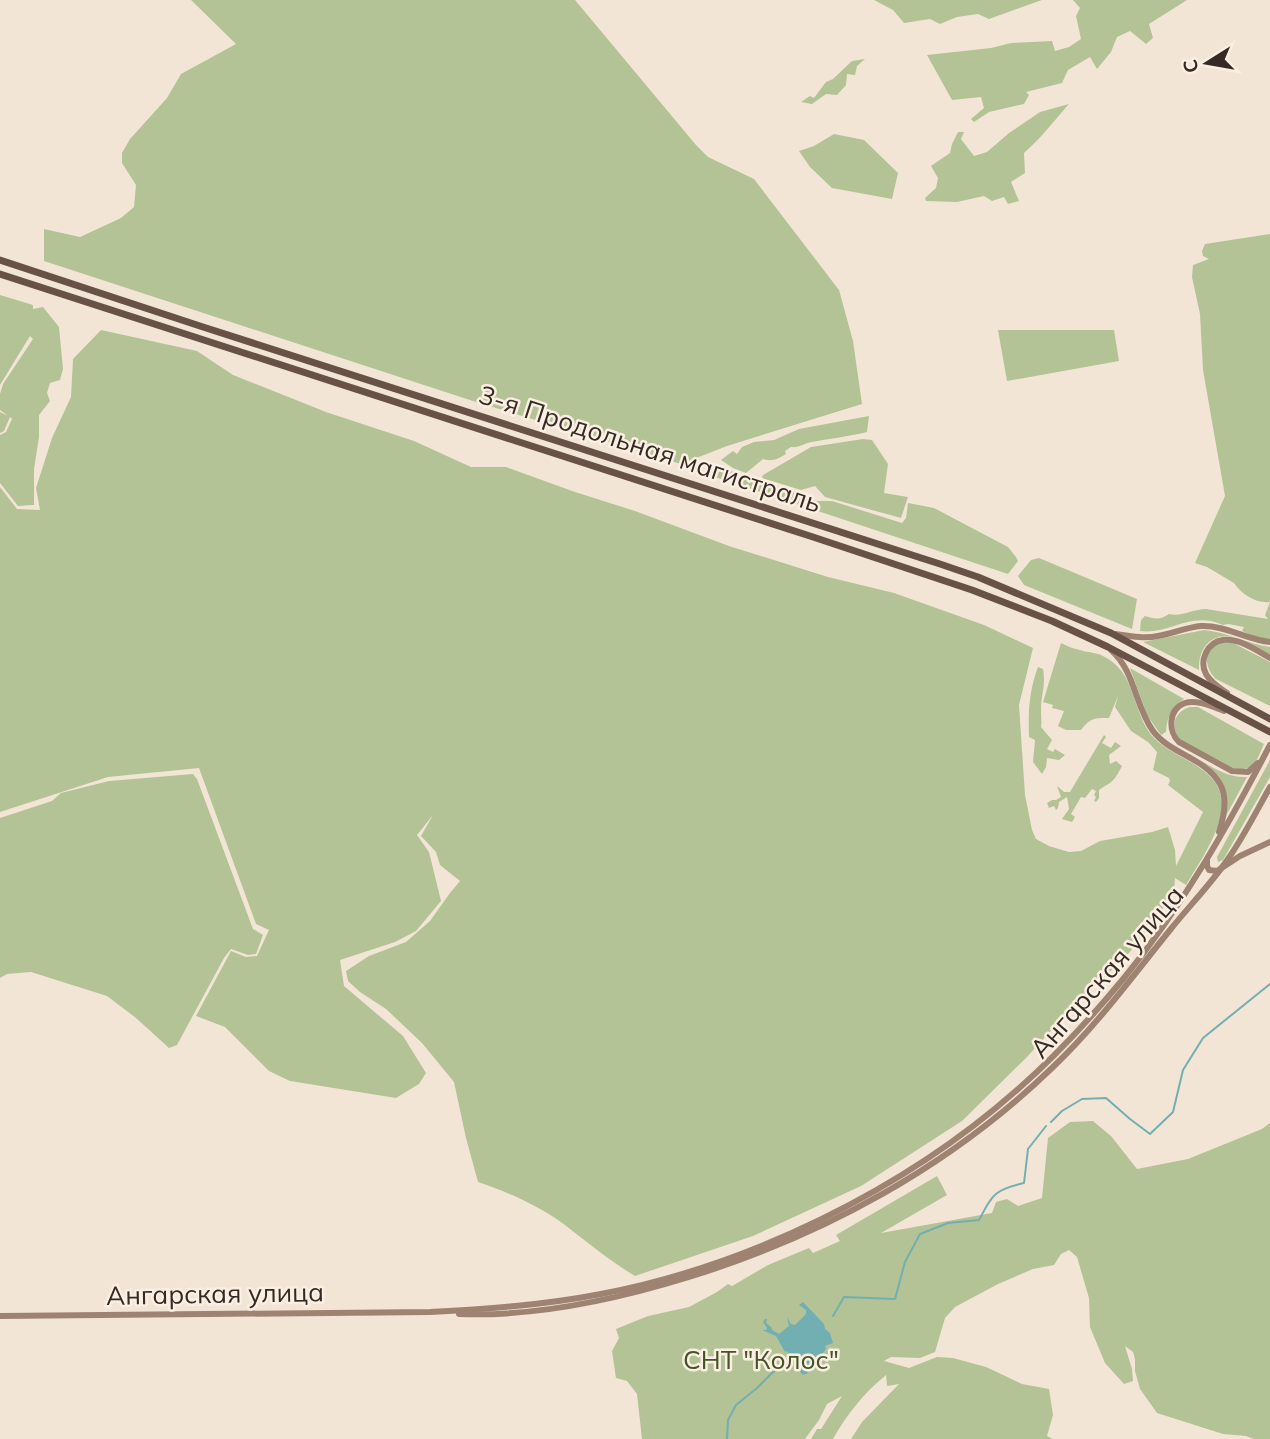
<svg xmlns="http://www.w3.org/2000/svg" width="1270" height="1439" font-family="Mulish,sans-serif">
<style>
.green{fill:#b3c395}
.water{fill:#72afb2}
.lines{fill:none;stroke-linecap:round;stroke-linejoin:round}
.stream{stroke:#72afb2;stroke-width:2}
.secondary{stroke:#9f8372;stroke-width:6}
.trunk{stroke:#685248;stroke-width:7}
.labels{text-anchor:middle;stroke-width:5;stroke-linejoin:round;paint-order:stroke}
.street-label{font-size:26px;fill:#352a24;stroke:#faefe2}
.park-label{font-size:26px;fill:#445526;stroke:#faefe2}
</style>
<rect width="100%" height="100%" fill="#f3e5d6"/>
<g class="green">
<polygon points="191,0 575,0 696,145 708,157 754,179 839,290 853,341 862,404 727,446 681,464 476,402 44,261 44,229 80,237 121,218 134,207 136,185 122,163 122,153 130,139 167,98 181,74 236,44"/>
<polygon points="874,0 1042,0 989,19 978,14 957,17 940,24 930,19 904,23 893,10"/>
<polygon points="1073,0 1187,0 1149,24 1153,38 1146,44 1130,31 1117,37 1111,52 1097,69 1090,57 1068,70 1062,83 1026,92 1029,95 1024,104 989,112 974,122 971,119 984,108 981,97 952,100 927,55 991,48 1011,43 1052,41 1055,51 1069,47 1081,39 1076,16 1080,8"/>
<polygon points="865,59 857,66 855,75 847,74 846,85 837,95 826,94 812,104 801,102 810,96 814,98 826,82 833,79 852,61"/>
<path d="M1069,104C1054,121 1041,138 1024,153L1025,173L1011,182L1019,201L1008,204L1004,197L992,201L984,196L957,202L926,201L925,198L936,188L938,178L931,166L950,153L952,144L958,132H964L961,139L974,156L987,152L1009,133L1040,112Z"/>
<polygon points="834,134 864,140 898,173 892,199 832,188 810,167 799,151 814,146"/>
<path d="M1270,234V640L1255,637L1242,631L1244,627L1228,624L1223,625C1190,610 1170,635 1140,631L1141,620L1145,616C1155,619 1160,620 1169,614C1182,617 1193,609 1206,609L1268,619L1265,615L1270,602C1257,604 1241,594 1234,583L1207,567L1195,563L1225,496L1203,370L1200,314L1192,277L1193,265L1209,259L1203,256L1202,251L1205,244Z"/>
<polygon points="0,295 33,305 33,309 43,307 59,327 63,369 60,380 50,383 47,393 50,401 39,415 39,437 34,469 34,505 18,506 0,483 0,435 6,432 12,419 10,417 4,431 0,433 0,412 8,416 0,410 0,394 3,384 33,339 30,336 0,385"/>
<path d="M101,330L197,351L233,375L326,412L414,441L471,467H506L575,492L635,511L729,546L828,577L894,593L984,625L1033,648L1019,705L1025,795L1032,830L1036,839L1049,846L1069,852L1081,851L1100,841L1152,832L1168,827L1175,850L1176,866L1203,812L1168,785L1170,781L1169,778L1153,770L1157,752L1148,742L1131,731L1115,707L1118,696L1109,718C1094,718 1090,718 1081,730H1066L1058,726L1064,711L1052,708L1053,705L1043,702L1061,643C1066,645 1071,648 1076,649C1092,654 1100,651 1115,664C1137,684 1134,718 1155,739C1173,757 1212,766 1220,792C1230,820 1200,861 1186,885L1175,878L1174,894L1129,953L1066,1014L1027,1057L962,1121L861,1186L753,1236L635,1276C610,1261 588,1243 565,1225C539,1206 508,1192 478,1182L466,1138L454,1082L422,1043L386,1009L360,992L348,981L346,971L369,956L406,942L430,921L450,893L460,881L440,865L436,852L421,836L433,815L417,835L429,852L441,901L416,931L395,942L340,960L344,986L403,1036L426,1073L419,1084L396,1098L290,1081L269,1071L225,1027L196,1016L231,951L246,957L257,956L269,930L256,924L199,768L108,777L0,812V487L17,509L40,510L36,488L52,438L71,397L73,359Z"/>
<polygon points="1114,330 1119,361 1007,381 998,330"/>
<path d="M869,416L867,432C847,437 832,438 812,442C804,443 800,448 791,447L785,451L786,454C778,459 772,462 763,459L746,473L733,468L721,460L733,451L737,454L742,447L754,442L774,440L799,429Z"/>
<polygon points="863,439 872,440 888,464 884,493 908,497 901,518 825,497 815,486 801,490 762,478 763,475 811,447"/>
<polygon points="715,466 797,493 815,501 832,501 902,523 906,518 908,503 934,508 1008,547 1016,557 1018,561 1008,574 709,475"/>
<polygon points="1039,558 1137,599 1132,629 1024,585 1018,576 1031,560"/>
<path d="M1204,630C1227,632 1247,644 1270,647V655C1260,650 1250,643 1239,639C1215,630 1198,645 1199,670L1143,642Z"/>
<path d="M1228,642L1235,644L1270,662V706L1216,679C1206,670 1202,652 1217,644C1219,643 1226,643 1228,642Z"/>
<path d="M1038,667L1043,669C1046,687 1041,694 1041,710C1041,716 1042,721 1041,727L1052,740L1047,749L1053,752L1055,749L1065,755L1059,760L1047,758L1046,767L1042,774L1033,762L1035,740L1029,737C1028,713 1029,690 1038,667Z"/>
<path d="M1130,668L1184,699C1172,708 1167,716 1166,732L1161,735L1147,715Z"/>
<path d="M1190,707H1198L1264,744C1261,750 1258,760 1253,765C1239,780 1196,749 1181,741C1170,728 1173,712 1190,707Z"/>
<path d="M1104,735L1106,737L1102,743L1111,748L1115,742L1121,746L1109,755L1110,764L1116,761L1122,766C1113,783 1114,780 1099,790V798L1096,802L1094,801L1096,797L1094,795L1096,791L1092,789L1085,798L1081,797L1071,814L1075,817L1072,822L1062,819L1069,809L1067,797L1059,802L1058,808L1056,810L1054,806L1049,808L1047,803L1052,800H1056L1061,797L1057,786L1064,792H1070Z"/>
<polygon points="1270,760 1270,777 1223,860 1218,862 1217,857"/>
<path d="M1203,762C1217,770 1230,778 1247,777L1226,816C1230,791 1223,777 1203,762Z"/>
<polygon points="193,774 197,779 253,929 263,935 256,954 248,955 231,949 224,958 177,1045 169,1048 136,1018 107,996 31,972 7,974 0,978 0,818 52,801 61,793 109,781"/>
<path d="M1093,1121L1111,1136L1137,1169L1188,1159L1262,1129L1270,1123V1439H1254L1246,1436L1223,1434L1157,1413L1140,1389L1135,1371V1359L1133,1352L1125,1346L1132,1369L1133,1381L1124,1384L1105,1363L1090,1327L1089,1298L1077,1257L1069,1250L1061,1254L1054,1265L1033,1269L998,1284L955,1307L945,1318L935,1352L920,1358L891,1357L884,1361L909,1368L937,1357L953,1358L986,1367L1022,1384L1049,1389L1053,1415L1047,1436L1053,1439H851L862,1422L899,1384L887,1386L886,1375C864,1393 847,1414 833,1439H811L817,1429H821L842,1396L827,1404L819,1420L805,1439H642L637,1394L627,1381L616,1378L612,1351L619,1338L616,1329L648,1316L689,1307L717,1292L728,1284L732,1286L768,1265L809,1248L813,1253L840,1241L836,1235L937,1176L947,1195L881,1233L992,1213L996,1202L1007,1199L1018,1206L1042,1198L1048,1138L1070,1122Z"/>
</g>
<polygon class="water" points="803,1302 824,1324 825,1329 830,1333 833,1343 825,1346 826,1349 819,1358 813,1360 811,1366 809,1366 807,1370 808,1373 803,1375 795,1366 795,1363 792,1363 792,1358 789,1358 787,1351 785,1352 776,1336 762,1330 766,1330 767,1328 763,1322 765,1319 767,1319 766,1323 771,1327 772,1330 779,1334 789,1326 787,1317 791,1324 795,1325 806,1314 806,1310 799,1305"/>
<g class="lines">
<g class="stream">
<polyline points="1051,1122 1062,1111 1082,1099 1106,1098 1130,1119 1150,1134 1173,1112 1183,1070 1203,1038 1270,984"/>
<path d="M833,1316L844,1297L895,1299L905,1262L920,1234L948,1223L979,1220C993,1194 994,1190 1024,1183L1028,1149L1046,1126"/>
<polyline points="727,1439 728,1420 736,1405 757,1388 773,1372 792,1363"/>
</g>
<g class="secondary">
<path d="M1115,634C1129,636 1144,639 1158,636C1172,634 1187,627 1201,626C1225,625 1247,640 1270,642"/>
<path d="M1111,650C1135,671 1135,706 1153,731C1170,754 1206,758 1220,784C1228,798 1224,817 1219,832"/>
<path d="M1227,693C1220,688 1211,683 1206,674C1199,661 1207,642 1223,640C1239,638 1256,650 1270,658"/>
<path d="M1224,711C1213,707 1197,699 1185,703C1168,709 1168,732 1179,742L1232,771L1248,772L1258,763"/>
<polyline points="1207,861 1207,866 1209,870 1217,871 1240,856 1270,842"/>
<path d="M459,1314C534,1317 618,1299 689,1277C824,1235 951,1166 1053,1067C1097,1025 1132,977 1170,930C1190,905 1213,882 1230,856C1245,834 1257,810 1270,787"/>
<path d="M0,1316L430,1312C487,1309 544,1305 601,1294C748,1266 904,1190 1017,1090C1056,1056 1091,1018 1124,978C1182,907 1228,826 1270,745"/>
</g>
<g class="trunk">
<polyline points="0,260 203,327 940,564 978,577 1111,633 1270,719"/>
<polyline points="0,274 813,537 972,590 1052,621 1108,647 1270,732"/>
</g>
</g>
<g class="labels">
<g class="street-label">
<text transform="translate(650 449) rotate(18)" y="9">3-я Продольная магистраль</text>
<text transform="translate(1107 972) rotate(-49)" y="9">Ангарская улица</text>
<text transform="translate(215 1294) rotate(-1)" y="9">Ангарская улица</text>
</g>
<g class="park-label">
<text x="761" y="1369">СНТ "Колос"</text>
</g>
</g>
<g transform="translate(1207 63) rotate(259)" stroke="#faefe2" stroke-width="5" paint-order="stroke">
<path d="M0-5L12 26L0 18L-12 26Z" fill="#352a24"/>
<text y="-10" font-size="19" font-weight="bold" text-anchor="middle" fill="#352a24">С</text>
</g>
</svg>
